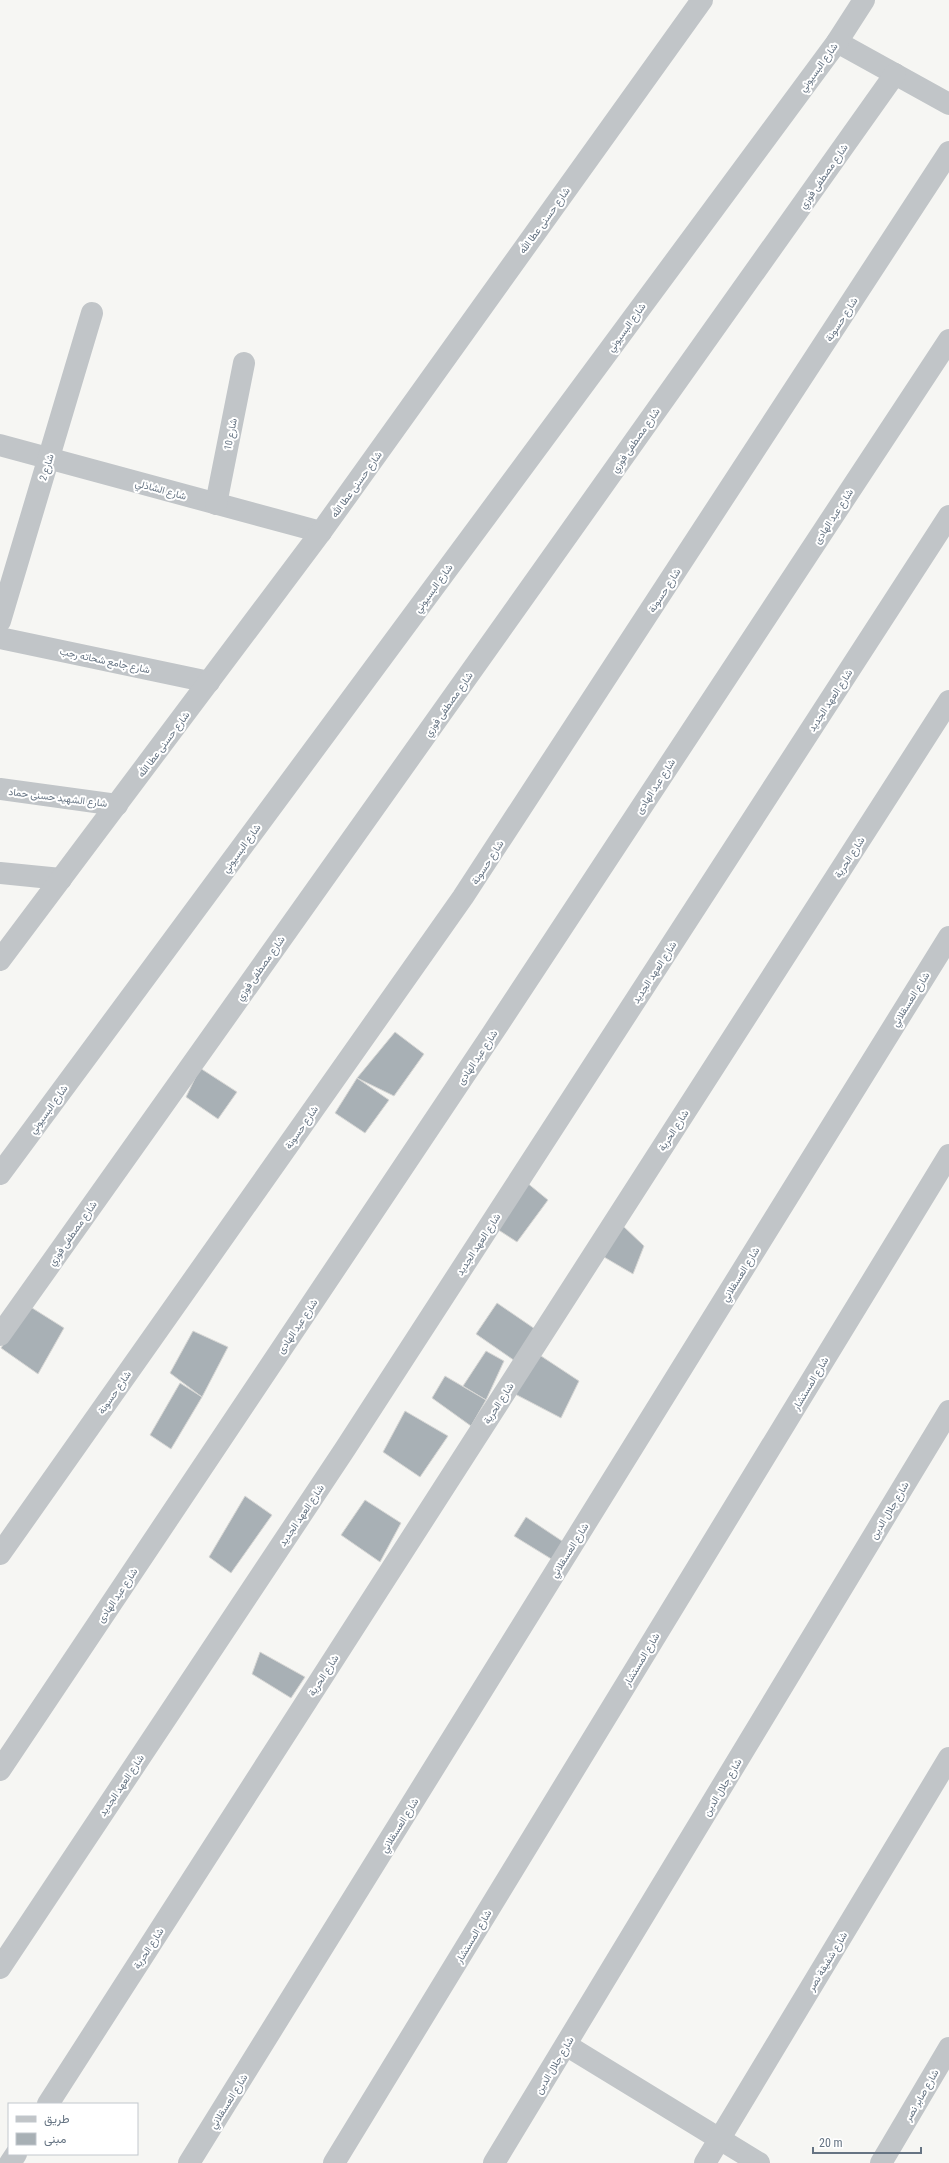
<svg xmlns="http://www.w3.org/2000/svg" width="949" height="2163" font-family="'Roboto Condensed',Vazirmatn,sans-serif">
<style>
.building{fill:#a8b0b5;stroke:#d7d7d5}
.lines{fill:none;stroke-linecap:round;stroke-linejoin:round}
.minor{stroke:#c1c5c8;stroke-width:22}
.labels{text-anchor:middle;stroke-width:4;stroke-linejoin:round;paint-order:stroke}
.street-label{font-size:10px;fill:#667483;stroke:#fff}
</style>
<rect width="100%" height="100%" fill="#f6f6f3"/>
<g class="building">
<polygon points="395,1032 424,1054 394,1096 357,1078"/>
<polygon points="200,1068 237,1092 218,1119 186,1097"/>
<polygon points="357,1078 389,1100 365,1133 335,1113"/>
<polygon points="526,1182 548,1200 517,1242 497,1229"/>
<polygon points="622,1225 644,1246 633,1274 604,1257"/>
<polygon points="497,1303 535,1329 515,1361 476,1334"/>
<polygon points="29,1306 64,1328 38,1374 1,1348"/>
<polygon points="193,1331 228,1347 202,1397 170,1373"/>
<polygon points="486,1351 504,1361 486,1400 463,1386"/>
<polygon points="538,1354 579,1381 561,1418 515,1394"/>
<polygon points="445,1376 486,1400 471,1426 432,1398"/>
<polygon points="180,1383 202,1397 171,1449 150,1435"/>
<polygon points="405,1411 448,1436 420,1477 383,1452"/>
<polygon points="245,1496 272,1515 231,1573 209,1557"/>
<polygon points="365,1500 401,1523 380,1562 341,1535"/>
<polygon points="526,1517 565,1543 553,1560 514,1536"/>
<polygon points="260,1652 305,1677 291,1698 252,1674"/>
</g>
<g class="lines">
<g class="minor">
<polyline points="837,42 949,104"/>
<polyline points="0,445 321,532"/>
<polyline points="216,504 244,363"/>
<polyline points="0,621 92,313"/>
<polyline points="0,638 209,682"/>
<polyline points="0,789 117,805"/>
<polyline points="0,873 61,879"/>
<polyline points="0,960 321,532 702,0"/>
<polyline points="0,1174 837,42 864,0"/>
<polyline points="0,1335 895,74"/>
<polyline points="0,1554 463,897 949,152"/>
<polyline points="0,1770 492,1034 949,340"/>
<polyline points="0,1968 345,1449 949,516"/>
<polyline points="566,2045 759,2163"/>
<polyline points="48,2104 949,701"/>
<polyline points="10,2163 16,2154"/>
<polyline points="189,2163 949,937"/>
<polyline points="334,2163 949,1155"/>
<polyline points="494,2163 949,1411"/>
<polyline points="705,2163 949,1758"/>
<polyline points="881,2163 949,2048"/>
</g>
</g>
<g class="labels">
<g class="street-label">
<text transform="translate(818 67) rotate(-54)" y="4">شارع البسيوني</text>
<text transform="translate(823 176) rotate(-55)" y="4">شارع مصطفى فوزي</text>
<text transform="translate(544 220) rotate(-54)" y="4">شارع حسنى عطا الله</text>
<text transform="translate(841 319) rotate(-57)" y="4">شارع حسونة</text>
<text transform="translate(626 327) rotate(-54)" y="4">شارع البسيوني</text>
<text transform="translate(230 434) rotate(-79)" y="4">شارع 10</text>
<text transform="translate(635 440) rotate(-55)" y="4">شارع مصطفى فوزي</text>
<text transform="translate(46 467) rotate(-73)" y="4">شارع 2</text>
<text transform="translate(356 484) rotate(-54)" y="4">شارع حسنى عطا الله</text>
<text transform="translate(161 489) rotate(15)" y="4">شارع الشاذلي</text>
<text transform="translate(833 516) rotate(-57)" y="4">شارع عبد الهادى</text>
<text transform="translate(433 588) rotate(-54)" y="4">شارع البسيوني</text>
<text transform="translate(664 590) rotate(-57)" y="4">شارع حسونة</text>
<text transform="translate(105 660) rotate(12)" y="4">شارع جامع شحاته رجب</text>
<text transform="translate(830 700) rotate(-57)" y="4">شارع العهد الجديد</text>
<text transform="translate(448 704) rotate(-55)" y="4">شارع مصطفى فوزي</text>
<text transform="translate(163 744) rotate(-53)" y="4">شارع حسنى عطا الله</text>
<text transform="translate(655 786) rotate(-57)" y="4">شارع عبد الهادى</text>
<text transform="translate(58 797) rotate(7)" y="4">شارع الشهيد حسنى حماد</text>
<text transform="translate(241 848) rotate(-54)" y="4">شارع البسيوني</text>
<text transform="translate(849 857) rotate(-57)" y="4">شارع الحرية</text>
<text transform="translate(487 862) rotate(-57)" y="4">شارع حسونة</text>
<text transform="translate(260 968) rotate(-55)" y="4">شارع مصطفى فوزي</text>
<text transform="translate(654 972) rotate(-57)" y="4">شارع العهد الجديد</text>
<text transform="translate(910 999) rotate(-58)" y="4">شارع العسقلاني</text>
<text transform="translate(477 1057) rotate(-56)" y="4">شارع عبد الهادى</text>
<text transform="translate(48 1109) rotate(-54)" y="4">شارع البسيوني</text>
<text transform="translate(301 1127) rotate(-55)" y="4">شارع حسونة</text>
<text transform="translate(673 1130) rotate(-57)" y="4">شارع الحرية</text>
<text transform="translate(72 1233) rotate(-55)" y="4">شارع مصطفى فوزي</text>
<text transform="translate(478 1244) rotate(-57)" y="4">شارع العهد الجديد</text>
<text transform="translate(740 1274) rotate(-58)" y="4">شارع العسقلاني</text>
<text transform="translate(297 1326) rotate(-56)" y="4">شارع عبد الهادى</text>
<text transform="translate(810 1383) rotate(-59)" y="4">شارع المستشار</text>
<text transform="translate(114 1392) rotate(-55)" y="4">شارع حسونة</text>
<text transform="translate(498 1403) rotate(-57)" y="4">شارع الحرية</text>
<text transform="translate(889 1510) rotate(-59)" y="4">شارع جلال الدين</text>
<text transform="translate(301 1515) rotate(-56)" y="4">شارع العهد الجديد</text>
<text transform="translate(569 1550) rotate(-58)" y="4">شارع العسقلاني</text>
<text transform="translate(117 1595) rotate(-56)" y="4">شارع عبد الهادى</text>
<text transform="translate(641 1659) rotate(-59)" y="4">شارع المستشار</text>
<text transform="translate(323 1675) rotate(-57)" y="4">شارع الحرية</text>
<text transform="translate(121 1785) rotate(-56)" y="4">شارع العهد الجديد</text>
<text transform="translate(722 1787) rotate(-59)" y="4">شارع جلال الدين</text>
<text transform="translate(399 1825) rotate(-58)" y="4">شارع العسقلاني</text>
<text transform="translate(473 1936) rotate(-59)" y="4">شارع المستشار</text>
<text transform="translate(148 1948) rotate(-57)" y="4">شارع الحرية</text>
<text transform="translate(827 1961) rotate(-59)" y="4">شارع شفيقة نصر</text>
<text transform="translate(554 2065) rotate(-59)" y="4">شارع جلال الدين</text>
<text transform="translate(921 2095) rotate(-60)" y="4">شارع صابر نصر</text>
<text transform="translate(228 2101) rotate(-58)" y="4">شارع العسقلاني</text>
</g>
</g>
<rect x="8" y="2103" width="130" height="52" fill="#ffffff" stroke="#c2c7cd"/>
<rect x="16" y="2116" width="20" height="6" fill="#c1c5c8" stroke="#c2c7cd"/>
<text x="44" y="2123" font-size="12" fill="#667483">طريق</text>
<rect x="16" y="2133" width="20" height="12" fill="#a8b0b5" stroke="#c2c7cd"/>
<text x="44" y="2143" font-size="12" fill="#667483">مبنى</text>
<path d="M813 2147v6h108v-6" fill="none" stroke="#667483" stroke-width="2"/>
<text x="819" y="2147" font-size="12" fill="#667483" stroke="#ffffff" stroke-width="3" paint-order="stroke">20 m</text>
</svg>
